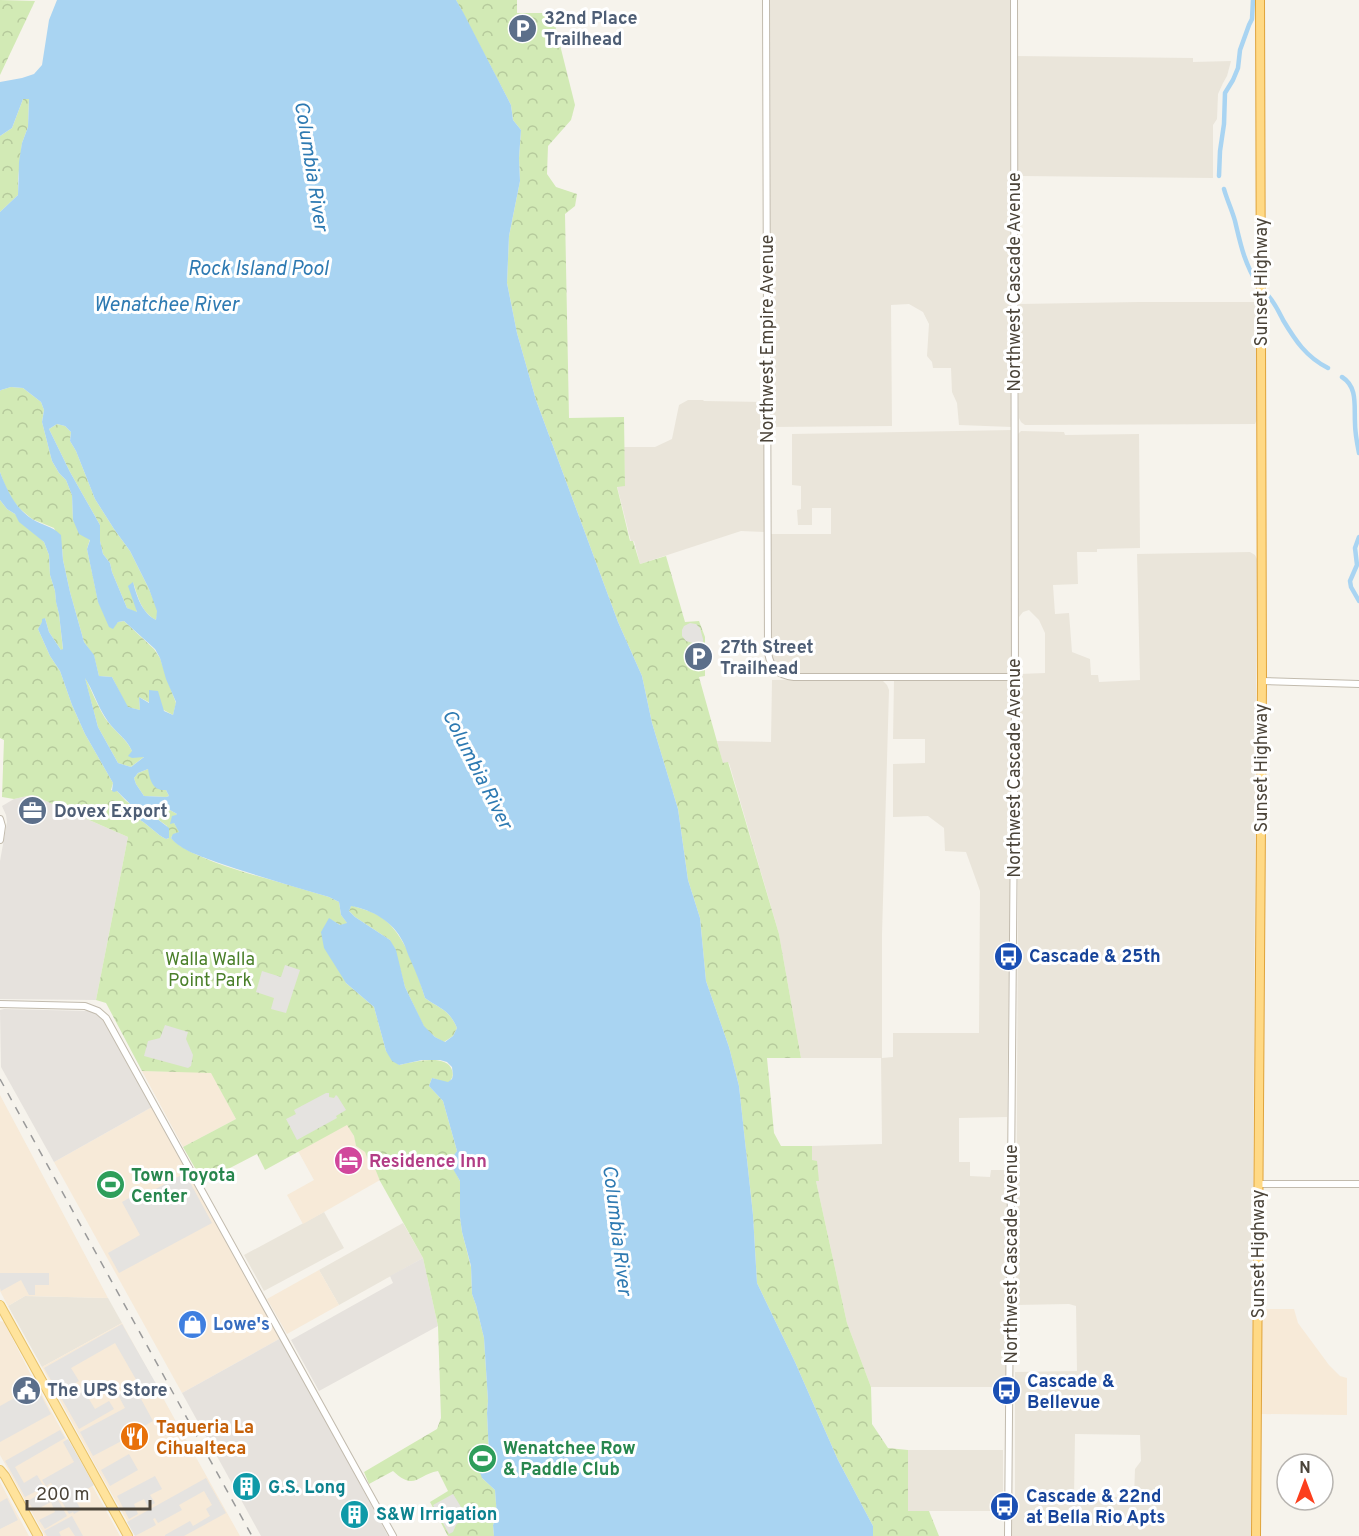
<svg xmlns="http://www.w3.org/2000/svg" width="1359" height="1536" font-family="Overpass,sans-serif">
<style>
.residential{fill:#eae5da;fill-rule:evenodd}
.commercial{fill:#f7ead8}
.industrial{fill:#e6e2dd}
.park{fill:url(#park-crowns)}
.parking{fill:#e5e3e0}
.water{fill:#a9d4f2;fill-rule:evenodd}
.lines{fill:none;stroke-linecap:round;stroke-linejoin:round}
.canal{stroke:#a9d4f2;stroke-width:4.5}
.tertiary-casing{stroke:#c2bbae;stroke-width:8}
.primary-casing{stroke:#e6c16a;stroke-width:10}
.trunk-casing{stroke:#e0a43c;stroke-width:10}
.tertiary{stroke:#fff;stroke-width:6}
.primary{stroke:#ffe39c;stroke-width:8}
.trunk{stroke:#ffd985;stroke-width:8}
.rail{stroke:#9a9a9a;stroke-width:1.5;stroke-dasharray:8 8;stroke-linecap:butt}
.labels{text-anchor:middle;stroke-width:6;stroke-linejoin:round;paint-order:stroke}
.service-label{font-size:18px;font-weight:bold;fill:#4e5e75;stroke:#fff;text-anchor:start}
.street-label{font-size:18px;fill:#4b4439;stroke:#fff}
.transit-label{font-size:18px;font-weight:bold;fill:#164399;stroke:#fff;text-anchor:start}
.park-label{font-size:18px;fill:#4a7f2a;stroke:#fff}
.hotel-label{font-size:18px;font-weight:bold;fill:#b23c85;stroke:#fff;text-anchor:start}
.leisure-label{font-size:18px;font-weight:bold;fill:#27864d;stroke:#fff;text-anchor:start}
.shop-label{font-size:18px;font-weight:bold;fill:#366cbe;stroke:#fff;text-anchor:start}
.food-label{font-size:18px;font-weight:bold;fill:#c56008;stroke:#fff;text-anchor:start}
.culture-label{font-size:18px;font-weight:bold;fill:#0d838f;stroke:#fff;text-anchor:start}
.water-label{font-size:20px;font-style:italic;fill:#2e7ab2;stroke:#fff}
</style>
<defs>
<pattern id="park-crowns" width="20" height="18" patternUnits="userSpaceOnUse" patternTransform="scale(1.5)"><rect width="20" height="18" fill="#d2eab5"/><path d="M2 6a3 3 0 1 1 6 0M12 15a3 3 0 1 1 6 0" fill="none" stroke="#b6ca9c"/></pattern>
</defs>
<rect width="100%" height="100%" fill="#f6f3ec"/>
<g class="residential">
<polygon points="770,0 1010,0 1012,427 959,425 957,403 952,392 951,368 933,368 932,362 927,356 929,324 923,312 909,304 891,305 892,426 771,427"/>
<polygon points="1016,56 1193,58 1193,62 1231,61 1227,76 1223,83 1218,94 1217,119 1213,125 1213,178 1021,176 1016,169"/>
<polygon points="1139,302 1257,302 1257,419 1255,424 1025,425 1021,422 1019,418 1019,304"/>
<polygon points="688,400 703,400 704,401 765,402 765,532 741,531 640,564 634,541 631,542 617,486 625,486 624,447 655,447 672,439 679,405"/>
<polygon points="1013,430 1012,672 1009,674 792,675 785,673 776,667 772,660 770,646 770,534 831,534 831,508 812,508 812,525 798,525 797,510 801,509 801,486 792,485 792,434"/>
<path d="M1021,431L1064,432L1065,435L1139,434L1140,548L1097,549V552H1077L1078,584L1053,585L1055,614L1069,613L1072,652L1090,659L1091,675H1098L1099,682L1140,680L1137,554L1250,552L1255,555L1257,559L1251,1536H1012V1496H1015V1372L1077,1371L1076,1306L1069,1304L1016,1305L1019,674L1045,673V633L1039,620L1029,610L1023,612L1019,617L1017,435ZM1075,1434L1140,1435L1141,1461L1135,1469L1134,1497H1074Z"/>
<polygon points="876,679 883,681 887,685 889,690 882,935 882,1058 893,1057 893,1033 979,1033 980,891 966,852 945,851 944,828 928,816 893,817 893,764 925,763 925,739 893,739 894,679 1007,679 1010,680 1013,685 1007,1117 959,1118 959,1162 970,1162 970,1176 990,1177 991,1170 1007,1170 1009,1219 1006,1387 871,1387 847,1323 816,1181 819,1181 812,1161 812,1146 882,1144 881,1058 801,1058 779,934 729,763 723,764 717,741 771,742 772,680"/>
<polygon points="324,1212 344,1248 264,1291 244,1255"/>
<polygon points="403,1223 423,1258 339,1305 319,1270"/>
<polygon points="25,1296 108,1298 122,1323 42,1367 8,1306"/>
<rect x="908" y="1450" width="95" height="61"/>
</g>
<g class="commercial">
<polygon points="142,1071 211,1072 236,1119 183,1147"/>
<polygon points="0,1095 108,1298 25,1296 8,1306 0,1291"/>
<polygon points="152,1107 281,1338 182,1393 54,1162"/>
<polygon points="347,1124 354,1136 356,1146 365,1152 368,1160 374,1166 380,1180 303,1224 287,1195 314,1180 298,1151"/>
<polygon points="319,1270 339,1305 287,1334 267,1299"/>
<polygon points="1262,1309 1294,1309 1298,1323 1329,1365 1340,1376 1347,1378 1347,1415 1261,1414"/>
<polygon points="0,1321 4,1322 30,1373 120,1536 45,1536 0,1455"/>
<polygon points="122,1323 179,1427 240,1536 136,1536 98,1470 42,1367"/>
<polygon points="0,1482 29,1536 0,1536"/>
</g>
<g class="industrial">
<polygon points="32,795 128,837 96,1000 0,999 0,861 7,822 6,815 2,806 14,799"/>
<polygon points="4,1009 89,1011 101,1014 152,1107 54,1162 1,1067 0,1010"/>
<polygon points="423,1258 438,1326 319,1391 291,1340 393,1283 390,1276"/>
<polygon points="281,1338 388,1536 261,1536 182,1393"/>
</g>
<g class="park">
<polygon points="0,0 35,1 0,75"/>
<polygon points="456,0 517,0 517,13 552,13 575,105 571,120 548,146 547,174 556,187 577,194 575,206 565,214 569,418 624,417 625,486 617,487 630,541 633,541 640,564 666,556 685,622 699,621 705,637 705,676 699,677 723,763 728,762 779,934 801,1058 767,1058 774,1133 781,1146 812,1146 812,1160 817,1161 819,1181 816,1181 847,1323 871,1387 872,1424 888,1448 908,1450 908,1511 929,1511 939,1536 873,1536 873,1526 838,1460 795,1362 757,1283 753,1215 739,1086 729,1047 706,981 700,918 688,880 678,809 652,723 642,676 618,622 536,400 517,333 507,283 509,236 520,181 519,158 521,130 513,120 511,105"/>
<polygon points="29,98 28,127 22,143 18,179 18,195 0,212 0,136 12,128 23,99"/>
<polygon points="11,387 23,388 41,402 44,410 42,422 52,461 59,473 66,480 72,495 73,520 90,539 87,549 98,601 110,627 118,622 124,621 154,649 160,658 167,679 176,703 173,715 139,697 140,710 127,707 112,677 99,676 94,656 84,642 70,592 63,560 62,547 54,528 32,519 19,508 11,498 4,483 0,472 0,391 1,390"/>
<path d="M57,424L65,426L71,432L70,441L76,451L95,499L114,529L130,551L149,589L158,611L156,620C141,612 138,597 133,582L137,613L127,608L112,572L110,563L103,554L100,541V525L70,472L49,429Z"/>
<path d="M0,500L7,509L15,514L44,542L49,555L50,575L55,591L56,601L59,614L63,650H61L49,632L45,618L38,629L50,656L60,671L72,705L85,734L113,783L111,790L117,791L126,801L135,807L140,816V820C149,825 156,834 166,839L169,838L167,826L156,818L154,809C162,805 170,810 177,814L174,823L180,832L171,837V838C187,857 250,874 275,881C293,886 311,892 329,897L339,902L341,915L348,924L340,925L329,919L346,983L374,1007L386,1051L399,1065C412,1062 447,1053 452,1070C454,1076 452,1079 448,1083L432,1078L429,1086L443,1101L457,1151L450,1162L460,1181V1217L462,1232L471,1267L472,1294L476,1305L484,1338L488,1401L487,1413L489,1455L486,1460L482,1478L495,1490L497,1517L493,1525L494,1536H448L430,1502L448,1491L438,1471C418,1474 415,1492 393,1471L369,1484L364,1472L437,1429L441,1418L438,1326L423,1258L380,1181L374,1166L368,1160L365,1152L356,1146L354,1136L347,1125L265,1170L257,1154L203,1182L183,1147L236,1119L211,1073L142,1071L106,1003L96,1000L128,837L32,795L14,799L2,797L4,740L0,738Z"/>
<path d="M84,675C91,689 97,705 105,718C113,730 126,738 132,751L145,756L131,767L118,763L98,727Z"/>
<polygon points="148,769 166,790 169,796 166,797 144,796 136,784 134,778 138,773"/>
<path d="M351,905C361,909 372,911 381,917C404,932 418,973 425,998C440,1009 449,1009 457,1028L453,1036L444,1042L435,1037L424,1027L405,987L399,965L390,940L355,917L349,911Z"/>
</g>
<g class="parking">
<polygon points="690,623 696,624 700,628 703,639 705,670 696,671 693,643 686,641 682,636 682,630 684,626"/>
<polygon points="285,965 300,970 286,1013 271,1009 274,998 256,992 262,971 281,977"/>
<polygon points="165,1025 188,1032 186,1039 193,1055 191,1066 188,1068 144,1056 148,1041 160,1038"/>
<polygon points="326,1093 329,1093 329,1097 334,1098 336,1095 338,1097 346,1110 336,1116 337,1118 297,1140 286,1119 296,1114 294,1110"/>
<polygon points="185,1173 212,1223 119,1273 108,1253 140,1235 122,1202 138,1193 141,1197"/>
<polygon points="0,1273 49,1273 49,1285 35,1285 35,1295 29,1295 21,1280 1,1291 0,1288"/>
<polygon points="122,1324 159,1389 141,1399 153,1421 132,1433 133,1435 93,1456 80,1432 125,1408 118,1395 138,1383 115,1343 71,1368 79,1381 67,1388 72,1397 84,1391 95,1409 109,1401 114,1409 79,1429 44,1368"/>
<polygon points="36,1386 51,1414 0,1442 0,1406"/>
<polygon points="60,1430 65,1438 15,1467 24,1483 37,1475 44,1487 25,1497 5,1461"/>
<polygon points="68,1439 94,1485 74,1497 81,1510 74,1514 73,1512 69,1514 53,1486 51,1483 46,1486 42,1480 74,1462 63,1442"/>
<polygon points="129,1454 138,1470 110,1486 101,1470"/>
<polygon points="155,1476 162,1489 150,1495 155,1503 148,1507 144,1499 134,1504 138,1514 129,1519 117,1496"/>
<polygon points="206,1478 226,1513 184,1536 165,1536 165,1535 190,1521 193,1526 210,1516 206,1509 212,1505 204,1491 179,1505 182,1510 158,1523 155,1518 153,1519 156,1525 135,1536 127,1522"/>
<polygon points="47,1489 50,1493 53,1491 67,1516 45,1529 39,1520 55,1512 51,1502 34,1511 28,1501"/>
<polygon points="453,1494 466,1515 456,1525 453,1532 449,1534 433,1505"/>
<polygon points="7,1498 18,1520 0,1529 0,1502"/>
<polygon points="72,1516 83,1536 75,1536 69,1527 59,1532 61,1536 47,1536 44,1531"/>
</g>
<path class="water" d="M57,0H456L463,12L511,105L513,120L521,130L519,158L520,181L509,236L507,283L517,333L536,400L618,622L642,676L652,723L678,809L688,880L700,918L706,981L729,1047L739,1086L753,1215L757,1283L795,1362L838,1460L873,1526V1536H494L493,1525L497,1517L495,1490L482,1478L478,1467L489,1455L487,1413L488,1401L484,1338L476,1305L472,1294L471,1266L462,1232L460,1217V1181L449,1162L457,1151L443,1101L429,1086L432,1078L448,1082L452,1079L453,1075L452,1067L447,1062L440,1060H422L399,1065L392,1061L386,1051L374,1007L346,983L324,948L321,932L329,918L340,925L347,923L341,915L339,902L329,897C291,886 254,875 216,862C203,857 180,850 171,838L173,834L179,832L174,823L170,824L172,816L176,815L177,814C170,810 162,805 154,809L156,818L169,828V838L166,839C156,834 149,825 140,820C137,807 126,801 117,791L114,792L112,791L113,783L85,734L72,705L60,671L50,656L38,629L42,622V619L45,618L49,632L61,650L63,649L59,614L56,602L55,591L50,575L49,555L44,542L19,522L15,514L7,509L0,500V472C7,490 15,508 32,519C43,526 51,525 61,535L63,560L70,592L84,642L94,655L99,676L112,677L128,707L140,710L139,697L149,703V690L158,691L164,711L173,715L176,702L166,679L160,658L155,649L124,621L118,622L113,629L109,627L98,602L87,549L90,540L79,534L73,520L72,495L66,480L59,473L52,461L42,422L44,410L41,402L23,388L11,387L1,390L0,391V212L18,195L19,162L22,143L28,127L29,99H23L12,128L0,136V82L22,78L34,74L42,65L49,20ZM57,424L65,426L71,432L70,441L76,451L95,499L114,529L130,551L149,589L157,611L156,620C142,613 137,597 133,582L128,586L137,612L127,608L112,572L110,563L103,554L100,541V525L70,472L49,429ZM85,678C93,690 97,705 105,717C112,730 126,737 132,751L128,756L132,758L144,757L131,767L118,763L98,727ZM148,769C150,781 153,791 166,790L169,796L166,797L144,796L136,784L134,778L138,773ZM351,906C372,910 393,921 403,942C406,947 407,953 410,959C416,972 421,985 425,998C440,1009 449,1009 457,1028L453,1036L445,1042L435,1037L424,1026L405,987L396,950L390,940L355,917L349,911Z"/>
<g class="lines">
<g class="canal">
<polyline points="1219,176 1220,151 1224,124 1225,93 1233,80 1238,68 1240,50 1249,25 1252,19 1253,0"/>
<path d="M1224,189C1227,200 1232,210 1235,221C1241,246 1244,262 1258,285"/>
<path d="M1265,292C1274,301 1278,310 1283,320C1295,340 1306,357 1328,368"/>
<path d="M1342,377C1358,387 1354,406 1355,423C1355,433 1357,443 1359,453"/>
<polyline points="1359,537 1355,548 1357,565 1350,581 1351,587 1359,601"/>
</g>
<defs>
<g id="tertiary">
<path d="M766,0L768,653C771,669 778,675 794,677H1015"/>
<polyline points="1262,681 1359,684"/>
<polyline points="0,819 2,826 0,840"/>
<polyline points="0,1004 85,1006 98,1011 106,1018 393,1536"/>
<polyline points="1258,1184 1359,1184"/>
<polyline points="1008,1536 1015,698 1014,0"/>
</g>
<g id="primary">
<polyline points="0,1305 128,1536"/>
<polyline points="0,1470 5,1476 38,1536"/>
</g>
<polyline id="trunk" points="1256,1536 1262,681 1260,0"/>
</defs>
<use href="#tertiary" class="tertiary-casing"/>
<use href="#primary" class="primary-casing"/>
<use href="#trunk" class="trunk-casing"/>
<use href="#tertiary" class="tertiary"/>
<use href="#primary" class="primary"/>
<use href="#trunk" class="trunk"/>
<polyline class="rail" points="0,1079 252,1536"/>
</g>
<defs>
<symbol id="parking-disc" viewBox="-11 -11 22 22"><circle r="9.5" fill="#5c6f8a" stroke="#fff"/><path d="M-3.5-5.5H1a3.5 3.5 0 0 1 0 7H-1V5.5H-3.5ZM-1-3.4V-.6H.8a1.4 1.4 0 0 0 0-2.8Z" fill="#fff"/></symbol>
<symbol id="office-disc" viewBox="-11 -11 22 22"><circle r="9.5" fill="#5c6f8a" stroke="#fff"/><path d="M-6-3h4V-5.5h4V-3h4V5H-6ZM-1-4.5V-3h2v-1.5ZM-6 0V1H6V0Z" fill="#fff"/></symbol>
<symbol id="bus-disc" viewBox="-11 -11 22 22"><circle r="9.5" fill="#1a4fb4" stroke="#fff"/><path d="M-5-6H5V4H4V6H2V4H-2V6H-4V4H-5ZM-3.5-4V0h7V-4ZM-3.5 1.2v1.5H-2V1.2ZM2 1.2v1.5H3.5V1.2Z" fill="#fff"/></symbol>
<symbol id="hotel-disc" viewBox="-11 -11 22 22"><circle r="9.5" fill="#d1479c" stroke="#fff"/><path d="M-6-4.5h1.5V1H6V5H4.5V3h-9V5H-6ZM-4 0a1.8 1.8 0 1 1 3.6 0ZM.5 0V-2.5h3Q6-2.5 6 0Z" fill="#fff"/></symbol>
<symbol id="stadium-disc" viewBox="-11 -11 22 22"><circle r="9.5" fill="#2e9e5b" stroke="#fff"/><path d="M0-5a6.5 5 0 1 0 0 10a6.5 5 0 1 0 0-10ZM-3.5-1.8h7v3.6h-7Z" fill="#fff"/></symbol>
<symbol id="shop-disc" viewBox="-11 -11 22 22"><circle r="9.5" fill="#3f7fe0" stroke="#fff"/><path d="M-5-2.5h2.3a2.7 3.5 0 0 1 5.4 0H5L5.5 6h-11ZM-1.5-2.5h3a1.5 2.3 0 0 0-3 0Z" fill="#fff"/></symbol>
<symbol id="civic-disc" viewBox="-11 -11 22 22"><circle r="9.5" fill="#5c6f8a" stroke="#fff"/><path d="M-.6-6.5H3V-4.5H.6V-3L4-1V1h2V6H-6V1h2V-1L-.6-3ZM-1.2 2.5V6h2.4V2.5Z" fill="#fff"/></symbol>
<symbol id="restaurant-disc" viewBox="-11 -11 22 22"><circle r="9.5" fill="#e8710a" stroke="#fff"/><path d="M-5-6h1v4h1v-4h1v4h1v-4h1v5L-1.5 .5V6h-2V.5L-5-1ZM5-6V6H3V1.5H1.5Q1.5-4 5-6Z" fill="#fff"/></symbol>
<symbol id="building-disc" viewBox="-11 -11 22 22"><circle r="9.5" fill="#0f9aa8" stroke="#fff"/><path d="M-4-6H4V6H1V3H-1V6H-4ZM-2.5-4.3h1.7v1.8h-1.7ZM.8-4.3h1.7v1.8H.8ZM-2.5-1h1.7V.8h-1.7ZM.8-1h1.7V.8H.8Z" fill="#fff"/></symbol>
</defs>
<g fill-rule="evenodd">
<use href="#parking-disc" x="506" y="12" width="33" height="33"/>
<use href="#parking-disc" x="682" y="640" width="33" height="33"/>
<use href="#office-disc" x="16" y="794" width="33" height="33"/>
<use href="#bus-disc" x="992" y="940" width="33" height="33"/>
<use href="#hotel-disc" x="332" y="1144" width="33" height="33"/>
<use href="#stadium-disc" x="94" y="1168" width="33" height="33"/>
<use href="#shop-disc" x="176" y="1308" width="33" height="33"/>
<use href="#civic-disc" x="10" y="1374" width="33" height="33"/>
<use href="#bus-disc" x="990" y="1374" width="33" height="33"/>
<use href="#restaurant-disc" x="118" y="1420" width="33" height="33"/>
<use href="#stadium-disc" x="466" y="1442" width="33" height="33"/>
<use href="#building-disc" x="230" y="1470" width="33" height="33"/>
<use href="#bus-disc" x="988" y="1490" width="33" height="33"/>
<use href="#building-disc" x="338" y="1498" width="33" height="33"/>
</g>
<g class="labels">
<g class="service-label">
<text x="544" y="24">32nd Place<tspan x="544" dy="21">Trailhead</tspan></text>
<text x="720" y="653">27th Street<tspan x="720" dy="21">Trailhead</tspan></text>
<text x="54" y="817">Dovex Export</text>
<text x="47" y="1396">The UPS Store</text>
</g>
<g class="street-label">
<text transform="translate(1014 282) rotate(-90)" y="6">Northwest Cascade Avenue</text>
<text transform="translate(1261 282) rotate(-90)" y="6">Sunset Highway</text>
<text transform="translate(767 339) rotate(-90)" y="6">Northwest Empire Avenue</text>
<text transform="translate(1014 768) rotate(-90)" y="6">Northwest Cascade Avenue</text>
<text transform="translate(1261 768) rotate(-90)" y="6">Sunset Highway</text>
<text transform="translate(1011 1254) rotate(-90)" y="6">Northwest Cascade Avenue</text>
<text transform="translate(1258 1254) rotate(-90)" y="6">Sunset Highway</text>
</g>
<g class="transit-label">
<text x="1029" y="962">Cascade &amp; 25th</text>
<text x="1027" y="1387">Cascade &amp;<tspan x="1027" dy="21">Bellevue</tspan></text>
<text x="1026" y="1502">Cascade &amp; 22nd<tspan x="1026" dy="21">at Bella Rio Apts</tspan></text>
</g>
<g class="park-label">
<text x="210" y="965">Walla Walla<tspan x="210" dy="21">Point Park</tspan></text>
</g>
<g class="hotel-label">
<text x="369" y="1167">Residence Inn</text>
</g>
<g class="leisure-label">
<text x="131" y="1181">Town Toyota<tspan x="131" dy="21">Center</tspan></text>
<text x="503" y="1454">Wenatchee Row<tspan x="503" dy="21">&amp; Paddle Club</tspan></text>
</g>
<g class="shop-label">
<text x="213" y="1330">Lowe's</text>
</g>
<g class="food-label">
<text x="156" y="1433">Taqueria La<tspan x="156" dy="21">Cihualteca</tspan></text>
</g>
<g class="culture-label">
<text x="268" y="1493">G.S. Long</text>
<text x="376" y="1520">S&amp;W Irrigation</text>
</g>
<g class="water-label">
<text transform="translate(312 166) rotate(81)" y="7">Columbia River</text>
<text x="258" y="275">Rock Island Pool</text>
<text x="166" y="311">Wenatchee River</text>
<text transform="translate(478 769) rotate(63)" y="7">Columbia River</text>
<text transform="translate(618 1230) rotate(83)" y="7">Columbia River</text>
</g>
</g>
<g transform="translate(1305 1482)"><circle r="28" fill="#ffffff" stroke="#b7b4b0" stroke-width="1.5"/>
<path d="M0-4.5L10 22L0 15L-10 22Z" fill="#fc3f1d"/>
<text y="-9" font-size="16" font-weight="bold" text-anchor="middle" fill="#4b4439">N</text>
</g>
<path d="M27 1500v9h123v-9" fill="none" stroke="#4b4439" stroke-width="3"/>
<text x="36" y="1500" font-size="18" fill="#4b4439" stroke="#ffffff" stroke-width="4.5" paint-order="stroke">200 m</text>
</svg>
